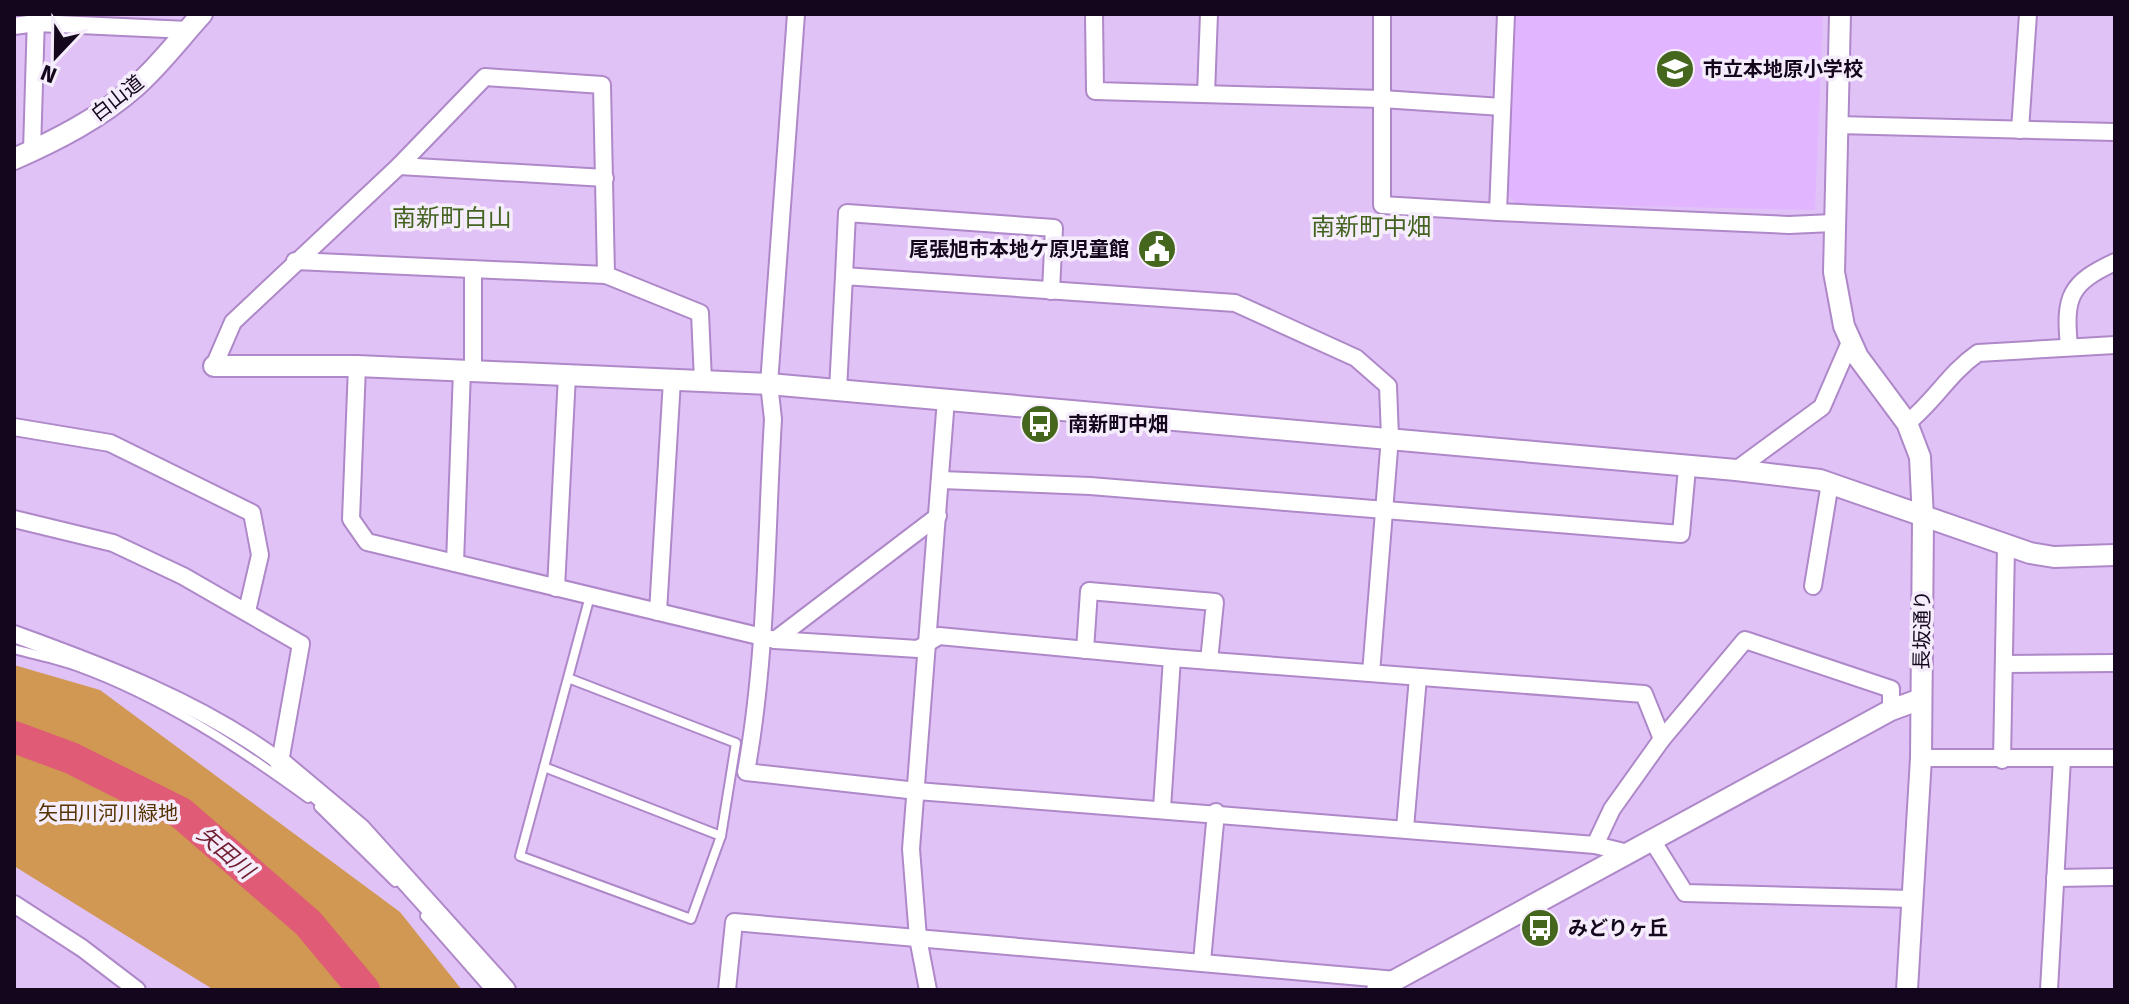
<svg xmlns="http://www.w3.org/2000/svg" width="2129" height="1004" font-family="'Fira Sans','Noto Sans JP',sans-serif">
<style>
.built{fill:#e1b5ff}
.green{fill:#d09852}
.lines{fill:none;stroke-linecap:round;stroke-linejoin:round}
.river{stroke:#e05c76;stroke-width:32}
.service-casing{stroke:#ae88c8;stroke-width:12}
.minor-casing{stroke:#ae88c8;stroke-width:20}
.tertiary-casing{stroke:#ae88c8;stroke-width:24}
.service{stroke:#fff;stroke-width:8}
.minor{stroke:#fff;stroke-width:16}
.tertiary{stroke:#fff;stroke-width:20}
.labels{text-anchor:middle;stroke-width:7;stroke-linejoin:round;paint-order:stroke}
.poi-label{font-size:20px;font-weight:bold;fill:#14061d;stroke:#f5edfb;text-anchor:start}
.street-label{font-size:20px;fill:#14061d;stroke:#f5edfb}
.park-label{font-size:20px;fill:#530;stroke:#f5edfb}
.water-label{font-size:22px;font-style:italic;fill:#711d31;stroke:#f5edfb}
.quarter-label{font-size:24px;fill:#446321;stroke:#f5edfb}
</style>
<rect width="100%" height="100%" fill="#e1c2f7"/>
<polygon class="built" points="1515,14 1823,14 1815,210 1516,203 1507,195"/>
<polygon class="green" points="14,665 100,690 400,912 462,990 214,990 14,866"/>
<g class="lines">
<polyline class="river" points="14,737 71,758 181,813 308,923 364,990"/>
<defs>
<g id="service">
<path d="M14,649C35,655 58,659 79,667C161,697 238,747 308,798"/>
<path d="M568,678L736,743L721,836L691,919L520,856C544,769 566,683 590,596"/>
<polyline points="544,767 721,836"/>
<polyline points="319,807 395,882"/>
<polyline points="425,916 490,990"/>
</g>
<g id="minor">
<path d="M796,14L769,384L773,419C766,536 767,656 746,772L917,791L1595,845L1628,853"/>
<polyline points="1094,14 1095,91 1382,99 1502,107"/>
<polyline points="1382,14 1382,205 1498,212"/>
<polyline points="1506,14 1498,212 1789,225 1833,223"/>
<polyline points="14,26 36,23 188,30"/>
<polyline points="1206,94 1209,14"/>
<polyline points="1837,125 2115,132"/>
<polyline points="2020,130 2028,14"/>
<polyline points="32,151 36,16"/>
<polyline points="399,166 605,178"/>
<polyline points="295,261 606,275"/>
<polyline points="473,269 473,371"/>
<polyline points="844,276 847,213 1054,228 1051,291"/>
<path d="M2069,346C2064,296 2070,283 2115,262"/>
<polyline points="214,366 233,322 399,166 485,77 602,85 606,275 700,313 703,381"/>
<polyline points="357,366 351,519 367,542 775,640 918,649 939,636 1172,658 1644,694 1662,739 1612,809 1595,845"/>
<polyline points="838,390 844,276 1235,303 1356,358 1388,386 1390,437 1371,673"/>
<path d="M1907,423C1934,402 1949,373 1978,353L2115,345"/>
<polyline points="14,427 110,443 252,513 260,555 247,611"/>
<polyline points="1736,470 1822,407 1851,340"/>
<polyline points="941,480 1090,486 1681,534 1687,468"/>
<path d="M14,519L113,543L183,576L301,644L280,762C202,703 105,667 14,634"/>
<polyline points="455,563 462,370"/>
<polyline points="1813,586 1830,483"/>
<polyline points="556,588 567,375"/>
<polyline points="658,612 672,380"/>
<polyline points="775,640 938,516"/>
<polyline points="1085,650 1089,591 1215,602 1209,661"/>
<polyline points="2004,664 2115,663"/>
<polyline points="1662,739 1745,640 1891,689 1891,710"/>
<polyline points="1921,758 2115,758"/>
<polyline points="2002,760 2006,545"/>
<polyline points="1162,808 1172,658"/>
<polyline points="1405,828 1418,677"/>
<polyline points="1652,840 1685,893 1912,899"/>
<polyline points="2055,878 2115,877"/>
<polyline points="14,904 82,948 137,990"/>
<polyline points="1202,961 1216,812"/>
<polyline points="727,990 734,922 1396,980"/>
<polyline points="928,990 918,938 911,849 946,399"/>
<polyline points="2049,990 2062,759"/>
</g>
<g id="tertiary">
<polyline points="1840,14 1834,272 1844,326 1858,357 1907,423 1920,457 1923,519 1921,758 1907,990"/>
<path d="M14,159C57,140 100,118 135,87C160,65 180,38 202,14"/>
<polyline points="214,366 357,366 769,384 1736,470 1820,480 2030,553 2054,557 2115,555"/>
<polyline points="280,762 360,829 505,990"/>
<polyline points="1377,990 1891,710 1921,699"/>
</g>
</defs>
<use href="#service" class="service-casing"/>
<use href="#minor" class="minor-casing"/>
<use href="#tertiary" class="tertiary-casing"/>
<use href="#service" class="service"/>
<use href="#minor" class="minor"/>
<use href="#tertiary" class="tertiary"/>
</g>
<defs>
<symbol id="school-disc" viewBox="-11 -11 22 22"><circle r="9.5" fill="#45661d" stroke="#f5edfb"/><path d="M0-5L7-2L0 1L-7-2ZM-4 1L0 2.5L4 1V4Q0 6-4 4Z" fill="#fff"/></symbol>
<symbol id="civic-disc" viewBox="-11 -11 22 22"><circle r="9.5" fill="#45661d" stroke="#f5edfb"/><path d="M-.6-6.5H3V-4.5H.6V-3L4-1V1h2V6H-6V1h2V-1L-.6-3ZM-1.2 2.5V6h2.4V2.5Z" fill="#fff"/></symbol>
<symbol id="bus-disc" viewBox="-11 -11 22 22"><circle r="9.5" fill="#45661d" stroke="#f5edfb"/><path d="M-5-6H5V4H4V6H2V4H-2V6H-4V4H-5ZM-3.5-4V0h7V-4ZM-3.5 1.2v1.5H-2V1.2ZM2 1.2v1.5H3.5V1.2Z" fill="#fff"/></symbol>
</defs>
<g fill-rule="evenodd">
<use href="#school-disc" x="1653" y="47" width="44" height="44"/>
<use href="#civic-disc" x="1135" y="227" width="44" height="44"/>
<use href="#bus-disc" x="1018" y="402" width="44" height="44"/>
<use href="#bus-disc" x="1518" y="906" width="44" height="44"/>
</g>
<g class="labels">
<g class="poi-label">
<text x="1703" y="76">市立本地原小学校</text>
<text x="1129" y="256" text-anchor="end">尾張旭市本地ケ原児童館</text>
<text x="1068" y="431">南新町中畑</text>
<text x="1568" y="935">みどりヶ丘</text>
</g>
<g class="street-label">
<text transform="translate(117 98) rotate(-38)" y="7">白山道</text>
<text transform="translate(1922 630) rotate(-89)" y="7">長坂通り</text>
</g>
<g class="park-label">
<text x="108" y="820">矢田川河川緑地</text>
</g>
<g class="water-label">
<text transform="translate(226 852) rotate(41)" y="8">矢田川</text>
</g>
<g class="quarter-label">
<text x="452" y="226">南新町白山</text>
<text x="1371" y="235">南新町中畑</text>
</g>
</g>
<rect width="2129" height="1004" fill="none" stroke="#14061d" stroke-width="32"/>
<g transform="translate(56 56) rotate(202)" stroke="#f5edfb" stroke-width="6" paint-order="stroke">
<path d="M0-6L14 30L0 20L-14 30Z" fill="#14061d"/>
<text y="-12" font-size="22" font-weight="bold" text-anchor="middle" fill="#14061d">N</text>
</g>
</svg>
